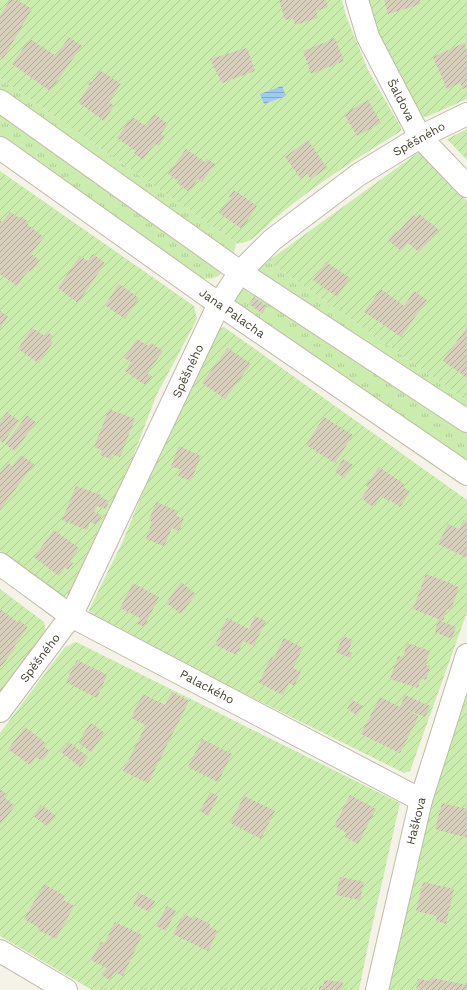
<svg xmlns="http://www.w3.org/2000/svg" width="467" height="990" font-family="'Work Sans',sans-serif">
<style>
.grass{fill:url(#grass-tufts)}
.garden{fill:url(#garden-furrows)}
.water{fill:url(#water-rules)}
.building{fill:url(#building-hatch)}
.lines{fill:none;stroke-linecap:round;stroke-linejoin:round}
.minor-casing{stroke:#c1bba9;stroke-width:24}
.minor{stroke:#fff;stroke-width:22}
.labels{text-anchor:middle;stroke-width:3;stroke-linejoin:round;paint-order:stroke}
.street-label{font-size:12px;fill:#484335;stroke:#fff}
</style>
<defs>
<pattern id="grass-tufts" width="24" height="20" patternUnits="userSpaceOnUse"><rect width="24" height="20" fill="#caecad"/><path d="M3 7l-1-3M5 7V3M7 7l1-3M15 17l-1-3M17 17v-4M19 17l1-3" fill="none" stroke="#afcc95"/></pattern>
<pattern id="garden-furrows" width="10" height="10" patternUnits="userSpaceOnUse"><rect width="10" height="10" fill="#caecad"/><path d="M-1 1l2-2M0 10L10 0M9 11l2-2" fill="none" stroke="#afcc95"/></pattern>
<pattern id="water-rules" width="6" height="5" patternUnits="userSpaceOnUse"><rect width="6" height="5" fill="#9fcaf5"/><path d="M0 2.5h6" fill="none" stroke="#84a6c7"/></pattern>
<pattern id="building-hatch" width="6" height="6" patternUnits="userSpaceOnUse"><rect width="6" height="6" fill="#d7cfbc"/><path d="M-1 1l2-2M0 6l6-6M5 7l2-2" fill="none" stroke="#b0aa9a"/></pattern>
</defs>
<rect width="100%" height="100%" fill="#f5f2e7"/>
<g class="grass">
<path d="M0,78L236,243C235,248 234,254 232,259C226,275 212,283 196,277L0,137Z"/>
<polygon points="268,261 467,401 467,466 241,308 235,301 236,294 255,271"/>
</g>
<g class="garden">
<path d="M0,0H342L346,16L368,70L401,128V131C357,158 313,186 273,220C263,229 251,245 236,243L0,78Z"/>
<polygon points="368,0 467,0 467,99 426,117 422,116 396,71 379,35"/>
<polygon points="467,129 467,160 447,139"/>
<polygon points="419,152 467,201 467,401 268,261"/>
<polygon points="0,171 194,306 197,319 156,396 109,520 72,591 62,598 0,551"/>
<polygon points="224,327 467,500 467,612 410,771 404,773 92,618 89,610 123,541 175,413 216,330"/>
<polygon points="0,589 44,622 46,633 0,693"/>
<polygon points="76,642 400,803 371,931 359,990 92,990 0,936 0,733 65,647"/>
<polygon points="467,688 467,990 387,990 423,824"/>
</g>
<polygon class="water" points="282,86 286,96 264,104 260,94"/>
<g class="building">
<polygon points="10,0 17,0 32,9 3,59 0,57 0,16"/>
<polygon points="279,0 326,0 328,7 316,11 318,18 295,25 293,18 285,20"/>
<polygon points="384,0 420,0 421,4 388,14"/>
<polygon points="69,37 82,46 50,91 12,64 30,39 56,56"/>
<polygon points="335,38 344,61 311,74 303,51 331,40 331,39"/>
<polygon points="464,43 467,50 467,87 463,89 460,83 447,89 433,57"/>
<polygon points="247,48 255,71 222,83 210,59"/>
<polygon points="100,70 121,84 109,102 114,106 104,121 78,102 90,85 88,84 90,81 92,82"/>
<polygon points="368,100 381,123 357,136 344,114"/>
<polygon points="154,114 168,124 161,134 165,137 159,146 155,143 143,160 134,153 136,151 117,138 132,117 146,126"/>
<polygon points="308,140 327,168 311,179 307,174 301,179 285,157"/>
<polygon points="186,149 205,162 207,159 215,164 202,182 198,179 189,192 177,183 179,181 168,174"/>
<polygon points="234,190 257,206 242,229 219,213 231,198 229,197"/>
<polygon points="10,212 18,217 22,217 27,221 28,225 44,237 31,254 40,260 31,272 28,270 17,286 0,274 0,220 2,222"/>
<polygon points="419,214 439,230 419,252 408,243 401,251 388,240 396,231 397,233 413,215 416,217"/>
<polygon points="93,254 105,263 78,303 58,288 80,256 88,261"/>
<polygon points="326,262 350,278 337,297 313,280"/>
<polygon points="119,284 139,298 125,319 105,305"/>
<polygon points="381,289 404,306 414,291 427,300 401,337 364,312"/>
<polygon points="254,297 267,306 262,314 249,304"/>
<polygon points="0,311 8,316 0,329"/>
<polygon points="467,327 467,378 443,361"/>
<polygon points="32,328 45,336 47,332 53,336 50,340 53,342 39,363 18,349"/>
<polygon points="137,339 148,346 151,343 163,351 147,373 152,376 145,385 125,371 131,362 124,358"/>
<polygon points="228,348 251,364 225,399 202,383"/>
<polygon points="109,409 135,419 120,457 112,454 111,459 100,455 102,450 94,447"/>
<polygon points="7,412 19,421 3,443 0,440 0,422"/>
<polygon points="27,415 36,422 15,451 5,444"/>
<polygon points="324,417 353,435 335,463 306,445"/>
<polygon points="179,446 201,456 191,481 178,476 181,470 171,466"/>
<polygon points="21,455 34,464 0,510 0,473 8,463 12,466"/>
<polygon points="343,459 353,465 344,478 335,472"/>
<polygon points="379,467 404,484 403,487 410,492 400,507 390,500 389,501 381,496 373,507 361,498 369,488 366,486"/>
<polygon points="76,486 101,495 100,497 109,501 106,509 97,506 94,512 102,515 97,525 90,522 87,530 62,520"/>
<polygon points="156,502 178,511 176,516 184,519 179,531 172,528 164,546 146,539 152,522 149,520"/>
<polygon points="464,520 467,522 467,558 438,544 448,524 459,529"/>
<polygon points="54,530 79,548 70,561 73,563 68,570 65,567 59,576 34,557"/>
<polygon points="426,574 453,584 453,585 459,587 451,610 447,609 443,621 413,609"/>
<polygon points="181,582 196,594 181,614 166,603"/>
<polygon points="133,583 159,597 144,627 137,624 140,618 120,608"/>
<polygon points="0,609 19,623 20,621 28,627 14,646 16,647 0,668"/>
<polygon points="255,616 266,621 254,646 243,641 237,655 215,645 227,618 249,629"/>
<polygon points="438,620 456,627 452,639 435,632"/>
<polygon points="343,636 353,640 348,651 353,653 350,658 336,652"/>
<polygon points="284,638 303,648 293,668 301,672 294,686 289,683 283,695 259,683 271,657 274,658"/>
<polygon points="407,643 430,651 425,665 430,666 426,680 421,678 418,688 390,679 398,656 403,657"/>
<polygon points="77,660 107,675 97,698 66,682"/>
<polygon points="172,692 189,701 148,783 123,771 146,725 131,718 143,694 165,705"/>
<polygon points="405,695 430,706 425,717 404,709 419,716 400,753 361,734 380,697 400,707"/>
<polygon points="352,700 363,706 357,715 347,709"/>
<polygon points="91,723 105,733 91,752 79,743 84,737 82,735"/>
<polygon points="25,727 47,744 44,747 50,751 42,761 36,757 30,765 8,749"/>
<polygon points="202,739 232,754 218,782 188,767"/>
<polygon points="69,742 88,757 80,767 61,752"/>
<polygon points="0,789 8,795 5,798 15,806 0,825"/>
<polygon points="210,792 218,796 208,816 200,811"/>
<polygon points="350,795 376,809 358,844 345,837 347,833 334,826"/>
<polygon points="244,796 275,811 261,839 230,823"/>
<polygon points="442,803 467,809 467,838 435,829"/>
<polygon points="41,805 56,816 47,826 33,816"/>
<polygon points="340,877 364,882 360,900 336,895"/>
<polygon points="423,882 454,889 446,924 436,921 437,916 416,911"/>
<polygon points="44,884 65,896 63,900 74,906 56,939 38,930 39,928 24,919"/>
<polygon points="139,893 155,901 150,912 133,904"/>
<polygon points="167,906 176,911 166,931 156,926"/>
<polygon points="184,914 193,919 194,916 210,924 209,927 218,931 208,951 173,934"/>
<polygon points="115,922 142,935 123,976 115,972 110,980 101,975 107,968 91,960 101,942 105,943"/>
<polygon points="432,978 467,985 467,990 416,990 418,979 431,981"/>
<polygon points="324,980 343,982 342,990 319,990 319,985 323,986"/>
</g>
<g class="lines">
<defs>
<g id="minor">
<polyline points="357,0 368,37 420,137 467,186"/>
<polyline points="0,101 240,272 467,421"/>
<polyline points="0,148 219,304 467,474"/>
<polyline points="0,564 71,616 421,800"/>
<polyline points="0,711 71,616 219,304 240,272 272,240 358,175 420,137 467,114"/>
<polyline points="0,951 66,990"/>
<polyline points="377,990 421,800 467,655"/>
</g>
</defs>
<use href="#minor" class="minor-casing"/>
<use href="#minor" class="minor"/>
</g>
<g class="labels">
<g class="street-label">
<text transform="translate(401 100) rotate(63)" y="4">Šaldova</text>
<text transform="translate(419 139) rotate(-29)" y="4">Spěšného</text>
<text transform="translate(232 313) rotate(35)" y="4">Jana Palacha</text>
<text transform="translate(188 371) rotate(-65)" y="4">Spěšného</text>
<text transform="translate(40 658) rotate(-53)" y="4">Spěšného</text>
<text transform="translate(207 687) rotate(28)" y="4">Palackého</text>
<text transform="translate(416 821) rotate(-76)" y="4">Haškova</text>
</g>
</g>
</svg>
